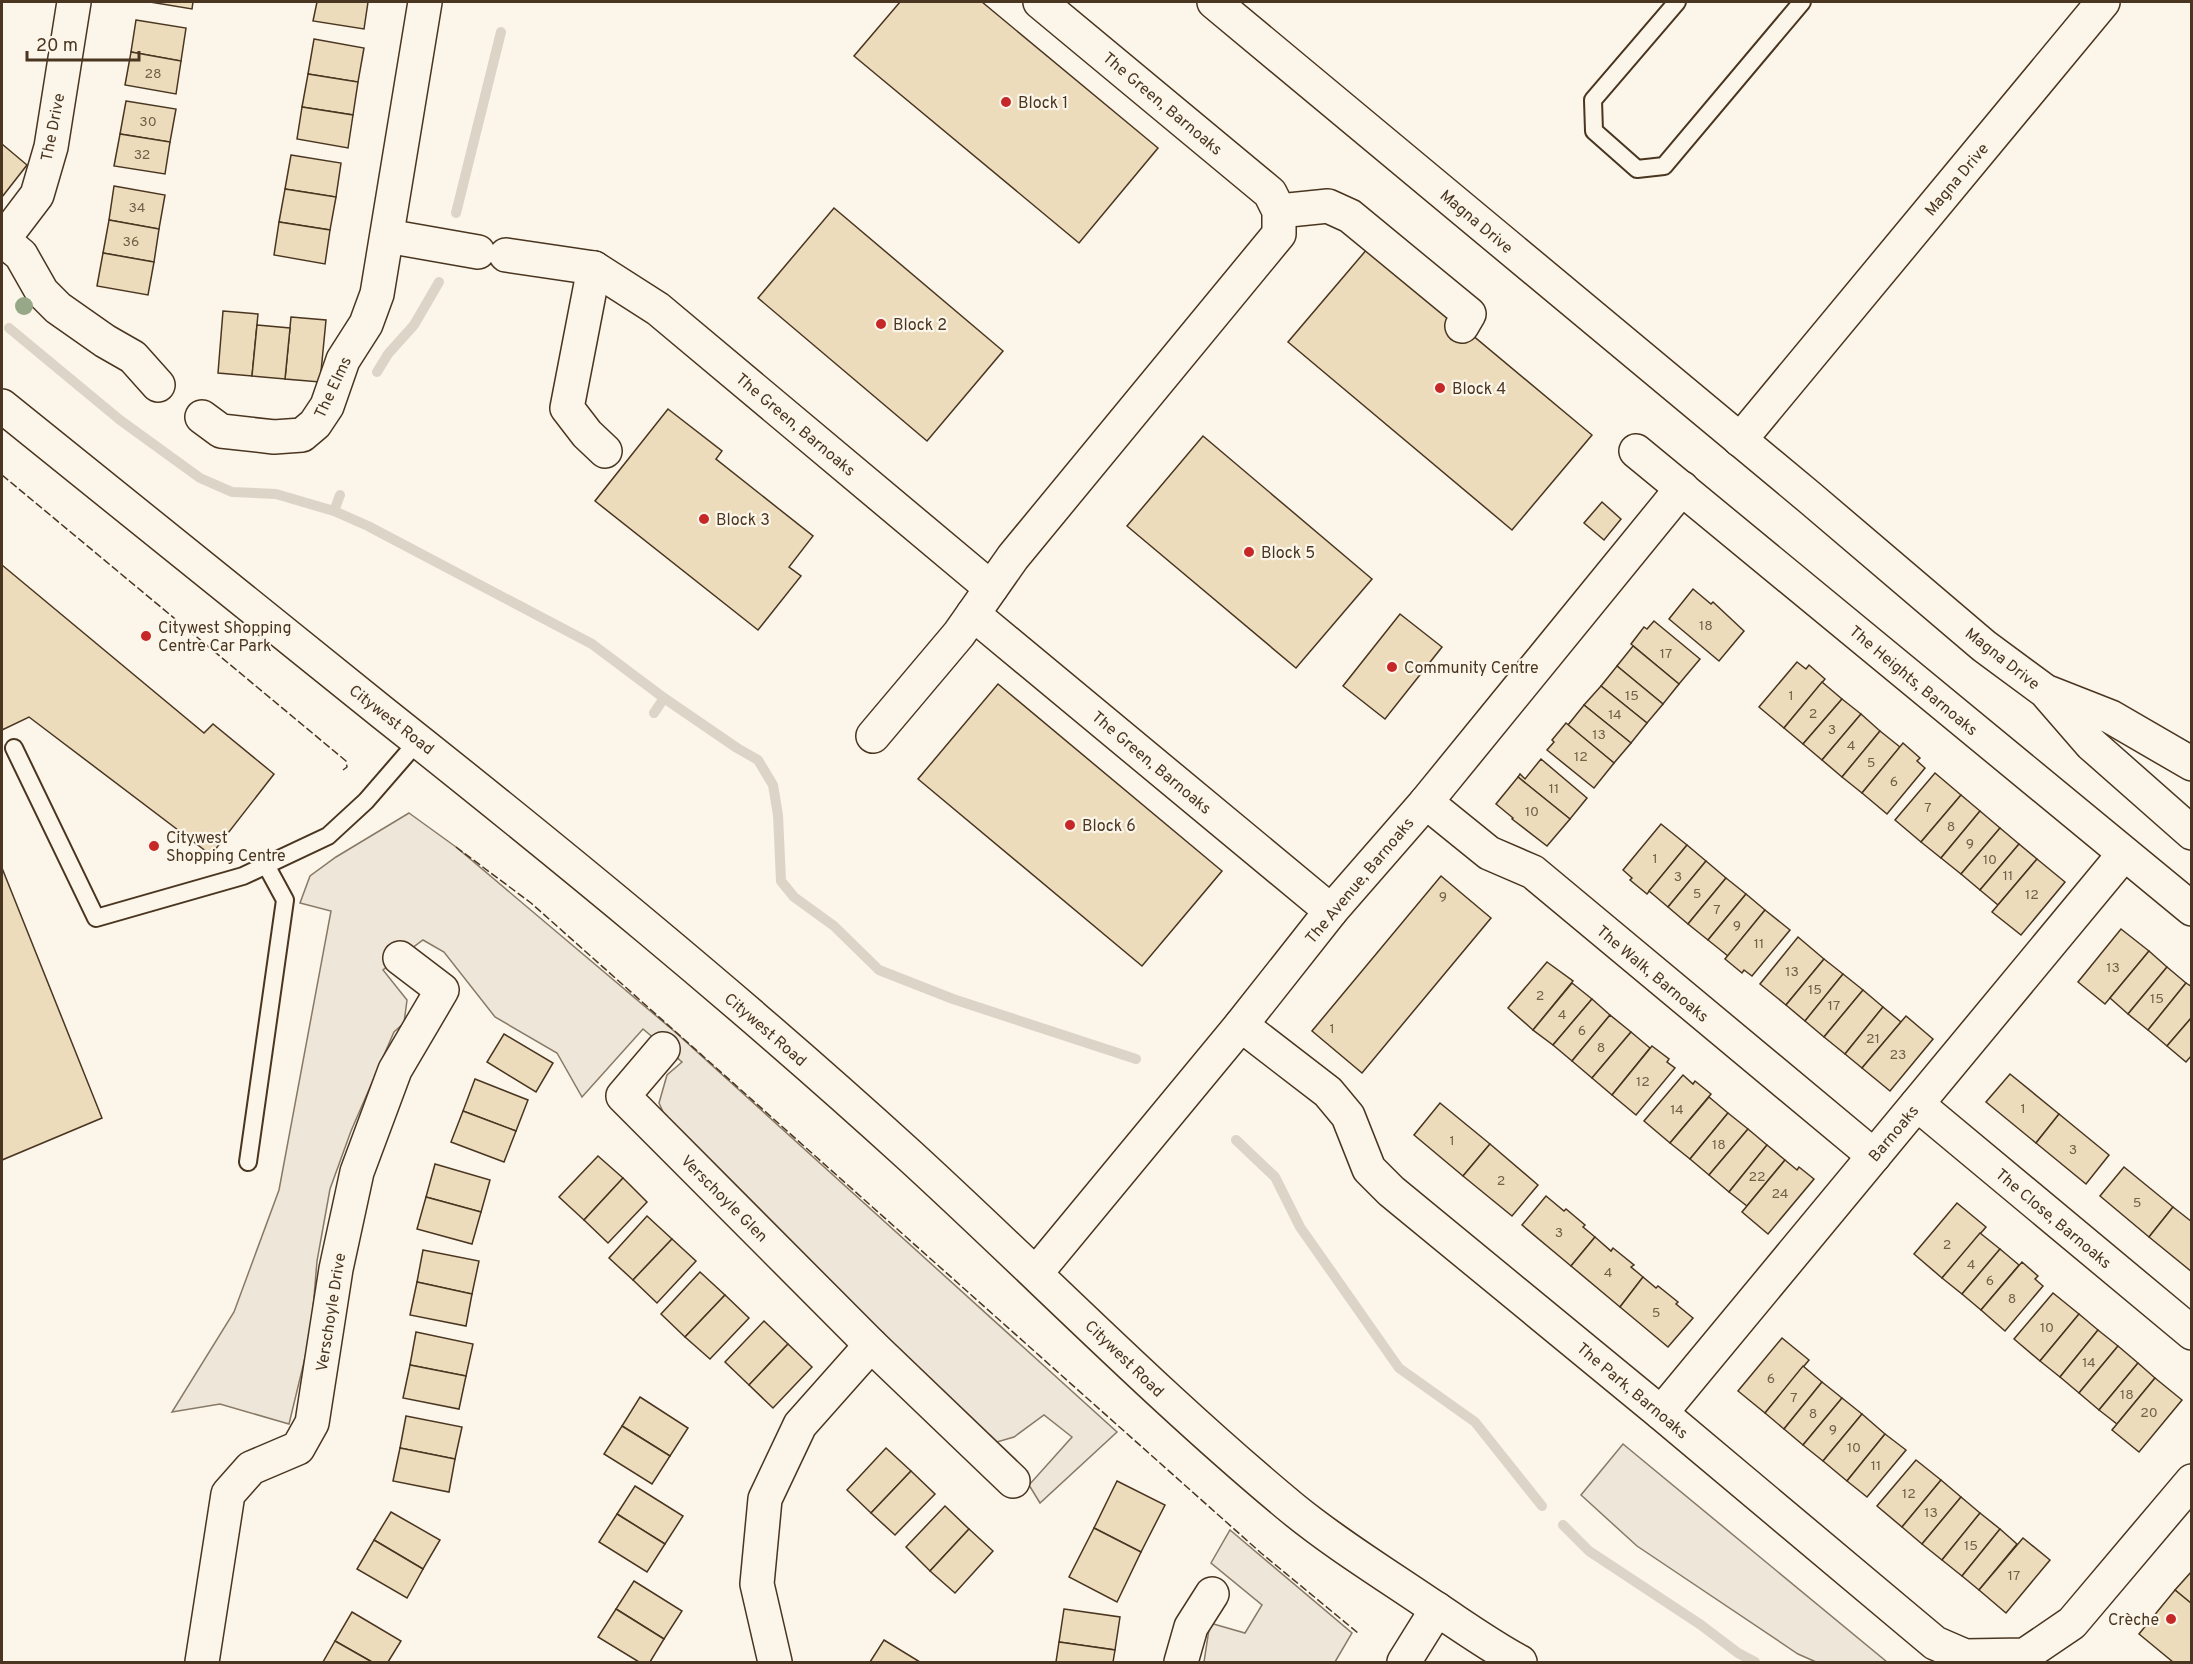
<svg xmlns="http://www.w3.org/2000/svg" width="2193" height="1664" font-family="Overpass,sans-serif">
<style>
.green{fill:#ede6d9;stroke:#887966;stroke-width:1.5}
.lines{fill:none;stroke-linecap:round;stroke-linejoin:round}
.stream{stroke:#dcd4c6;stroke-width:10}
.building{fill:#ecdcbc;stroke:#4a3520;stroke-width:1.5}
.lane-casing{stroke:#4a3520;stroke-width:20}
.street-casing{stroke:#4a3520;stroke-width:36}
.secondary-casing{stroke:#4a3520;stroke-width:36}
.lane{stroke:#fbf6e9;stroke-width:16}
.street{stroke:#fbf6e9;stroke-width:33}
.secondary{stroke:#fbf6e9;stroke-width:33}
.fence{stroke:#4a3520;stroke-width:1.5;stroke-dasharray:8 3;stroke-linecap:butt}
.tree{fill:#96a887}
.poi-dot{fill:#c62828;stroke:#fbf6e9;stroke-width:2}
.labels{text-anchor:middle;stroke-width:4.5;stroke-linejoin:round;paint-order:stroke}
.number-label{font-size:14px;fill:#725f47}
.poi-label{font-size:16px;fill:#4a3520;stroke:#fbf6e9;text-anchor:start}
.street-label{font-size:16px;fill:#4a3520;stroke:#fbf6e9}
</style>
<rect width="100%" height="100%" fill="#fbf6e9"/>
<g class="green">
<polygon points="409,813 456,847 674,1031 1117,1432 1040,1503 1029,1485 1072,1437 1044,1415 1014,1437 997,1442 985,1434 669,1125 659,1103 667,1075 682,1062 643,1029 582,1097 557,1053 495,1017 444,952 423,940 383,970 407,1000 404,1023 394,1032 351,1131 330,1189 317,1261 311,1333 289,1424 220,1404 172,1412 234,1312 279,1190 331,911 300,903 310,876 336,857"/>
<polygon points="1623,1444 1887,1662 1816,1662 1798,1654 1637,1546 1581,1495"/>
<polygon points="1230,1530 1352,1633 1335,1662 1204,1662 1210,1623 1245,1633 1262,1605 1211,1563"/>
</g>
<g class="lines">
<g class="stream">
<polyline points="456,213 501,32"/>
<polyline points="9,328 120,420 200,478 232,492 276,494 334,511 368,526 592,644 664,698 737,748 758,760 773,785 778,815 781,881 794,897 834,926 879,970 953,999 1136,1059"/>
<polyline points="377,372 388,354 414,325 439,282"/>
<polyline points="334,511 340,495"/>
<polyline points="654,713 664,698"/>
<polyline points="1236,1140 1275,1177 1300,1227 1399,1368 1475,1422 1542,1506"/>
<polyline points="1563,1525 1589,1551 1701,1625 1738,1653 1755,1662"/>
</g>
</g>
<g class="building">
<polygon points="150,2 193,2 192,9"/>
<polygon points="317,2 368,2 364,29 313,21"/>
<polygon points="900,2 982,2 1158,148 1079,243 854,56"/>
<polygon points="136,20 186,28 181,61 131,52"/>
<polygon points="314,39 364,48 358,82 308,74"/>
<polygon points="131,52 181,61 176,94 125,85"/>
<polygon points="308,74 358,82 353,115 302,107"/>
<polygon points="126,101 176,109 170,142 120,134"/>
<polygon points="302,107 353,115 348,148 297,139"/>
<polygon points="120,134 170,142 165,174 114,166"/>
<polygon points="2,144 27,165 2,197"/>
<polygon points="291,155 341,163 336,197 285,189"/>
<polygon points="114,186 165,195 159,229 109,220"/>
<polygon points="285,189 336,197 330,230 279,222"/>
<polygon points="834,208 1003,351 927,441 758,298"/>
<polygon points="109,220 159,229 154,262 103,253"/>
<polygon points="279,222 330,230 325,264 274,255"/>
<polygon points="1368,248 1592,435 1512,530 1288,342"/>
<polygon points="103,253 154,262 148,295 97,286"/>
<polygon points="223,311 258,314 252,376 218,373"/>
<polygon points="291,317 326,320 320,382 285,379"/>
<polygon points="257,325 290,328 285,379 252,376"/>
<polygon points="668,409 722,451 716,459 813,536 789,567 801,576 758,630 595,501"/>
<polygon points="1203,436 1372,579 1296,668 1127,526"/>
<polygon points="1602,502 1621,519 1604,540 1584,523"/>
<polygon points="2,565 204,733 213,724 274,774 211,855 29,717 2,730"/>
<polygon points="1693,589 1711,604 1713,602 1744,631 1719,661 1669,619"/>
<polygon points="1400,614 1442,647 1385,719 1343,686"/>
<polygon points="1654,621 1700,659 1679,684 1631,644 1644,627 1647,629"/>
<polygon points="1633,646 1679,684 1663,704 1617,666"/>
<polygon points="1797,662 1806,669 1809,665 1825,679 1784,728 1759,707"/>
<polygon points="1617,666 1663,704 1647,723 1601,686"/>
<polygon points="1822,682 1842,699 1803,744 1784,728"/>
<polygon points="998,684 1222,871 1142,966 918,779"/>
<polygon points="1601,686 1647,723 1631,743 1584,705"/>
<polygon points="1842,699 1861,714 1822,760 1803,744"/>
<polygon points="1584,705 1631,743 1614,763 1568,725"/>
<polygon points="1861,714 1880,731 1842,777 1822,760"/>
<polygon points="1566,723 1614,763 1594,788 1547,750 1554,742 1552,740"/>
<polygon points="1880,731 1900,747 1862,793 1842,777"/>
<polygon points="1903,743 1920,758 1917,761 1925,768 1887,814 1862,793"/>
<polygon points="1541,759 1587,798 1570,819 1518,777 1520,774 1525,779"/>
<polygon points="1935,773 1961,795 1921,842 1895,820"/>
<polygon points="1518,777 1570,819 1547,846 1512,819 1513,818 1496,804"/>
<polygon points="1961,795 1980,811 1941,858 1921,842"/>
<polygon points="1980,811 2000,828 1961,874 1941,858"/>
<polygon points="1661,824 1687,845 1647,894 1630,880 1632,878 1623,870"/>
<polygon points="2000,828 2019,844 1980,890 1961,874"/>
<polygon points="2019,844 2037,859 1998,905 1980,890"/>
<polygon points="1687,845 1706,861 1668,907 1649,891"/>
<polygon points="2037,859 2065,882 2021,935 1992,912"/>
<polygon points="1706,861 1726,878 1688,924 1668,907"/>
<polygon points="2,868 102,1118 2,1160"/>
<polygon points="1441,876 1491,918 1362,1073 1312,1031"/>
<polygon points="1726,878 1746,894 1708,940 1688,924"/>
<polygon points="1746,894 1765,910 1728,956 1708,940"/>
<polygon points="1765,910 1790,930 1752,976 1744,970 1742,973 1725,959"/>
<polygon points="2121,929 2149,951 2105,1004 2078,982"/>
<polygon points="1798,937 1824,959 1786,1005 1760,984"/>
<polygon points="2149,951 2167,967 2128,1014 2110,998"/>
<polygon points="1824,959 1843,974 1805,1021 1786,1005"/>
<polygon points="1547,962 1573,981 1533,1030 1508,1008"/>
<polygon points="2167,967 2186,983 2148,1030 2128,1014"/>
<polygon points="1843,974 1863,990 1824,1037 1805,1021"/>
<polygon points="1572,983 1592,999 1553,1045 1533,1030"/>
<polygon points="2186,983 2192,987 2192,1017 2167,1046 2148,1030"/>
<polygon points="1863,990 1883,1007 1845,1054 1824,1037"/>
<polygon points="1592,999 1610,1015 1572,1061 1553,1045"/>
<polygon points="1883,1007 1901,1022 1862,1068 1845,1054"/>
<polygon points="1610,1015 1631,1032 1592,1078 1572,1061"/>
<polygon points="1906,1016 1933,1039 1890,1091 1862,1068"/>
<polygon points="2192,1017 2192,1055 2186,1062 2167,1046"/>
<polygon points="1631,1032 1650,1048 1612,1095 1592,1078"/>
<polygon points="504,1034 553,1063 536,1092 487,1062"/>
<polygon points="1652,1046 1669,1059 1667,1062 1675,1068 1636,1115 1612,1095"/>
<polygon points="2010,1074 2059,1114 2036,1143 1986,1102"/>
<polygon points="1683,1075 1693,1084 1695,1081 1711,1094 1670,1143 1644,1121"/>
<polygon points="475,1079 528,1100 516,1131 463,1111"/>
<polygon points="1709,1097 1728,1113 1690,1159 1670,1143"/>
<polygon points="1440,1103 1490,1144 1463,1176 1414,1135"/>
<polygon points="463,1111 516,1131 504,1162 451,1142"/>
<polygon points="1728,1113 1748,1129 1709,1175 1690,1159"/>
<polygon points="2059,1114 2109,1155 2086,1184 2036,1143"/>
<polygon points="1748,1129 1767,1145 1729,1192 1709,1175"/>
<polygon points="1490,1144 1538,1185 1512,1216 1463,1176"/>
<polygon points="1767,1145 1785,1160 1747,1206 1729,1192"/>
<polygon points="598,1156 623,1178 584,1220 559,1197"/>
<polygon points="1785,1160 1797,1170 1799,1167 1814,1179 1768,1234 1742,1212"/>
<polygon points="435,1164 490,1180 481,1212 426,1197"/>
<polygon points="2124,1167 2173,1207 2149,1237 2100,1196"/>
<polygon points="623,1178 647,1202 608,1243 584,1220"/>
<polygon points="1546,1196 1564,1211 1566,1209 1585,1225 1583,1227 1595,1237 1571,1266 1522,1225"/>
<polygon points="426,1197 481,1212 472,1244 417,1229"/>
<polygon points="1957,1203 1986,1227 1942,1278 1914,1254"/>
<polygon points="2173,1207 2192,1222 2192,1272 2149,1237"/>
<polygon points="647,1216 672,1239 633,1280 609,1258"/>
<polygon points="1980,1233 2000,1249 1962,1294 1942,1278"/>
<polygon points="1595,1237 1611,1251 1613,1248 1634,1265 1631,1267 1643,1277 1620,1307 1571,1266"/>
<polygon points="672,1239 696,1261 657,1303 633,1280"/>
<polygon points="2000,1249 2019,1265 1981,1310 1962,1294"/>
<polygon points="423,1250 479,1261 472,1294 417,1282"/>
<polygon points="2022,1262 2038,1276 2035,1279 2043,1286 2005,1331 1981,1310"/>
<polygon points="700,1272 725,1295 685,1337 661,1314"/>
<polygon points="1643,1277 1656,1288 1658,1286 1678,1302 1676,1304 1693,1318 1668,1347 1620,1307"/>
<polygon points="417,1282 472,1294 466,1326 410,1315"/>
<polygon points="2053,1293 2079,1314 2040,1361 2014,1339"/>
<polygon points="725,1295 749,1318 710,1359 685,1337"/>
<polygon points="2079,1314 2098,1330 2060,1377 2040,1361"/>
<polygon points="764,1321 788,1344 749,1385 725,1362"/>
<polygon points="2098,1330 2118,1346 2079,1393 2060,1377"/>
<polygon points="416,1332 473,1344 466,1376 410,1365"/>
<polygon points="1782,1338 1809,1360 1765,1413 1738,1391"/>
<polygon points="788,1344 812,1367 773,1408 749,1385"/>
<polygon points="2118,1346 2138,1363 2099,1410 2079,1393"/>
<polygon points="2138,1363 2155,1378 2117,1424 2099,1410"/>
<polygon points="410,1365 466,1376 459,1409 403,1398"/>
<polygon points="1803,1366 1822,1382 1784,1429 1765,1413"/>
<polygon points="2155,1378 2182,1400 2139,1452 2112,1430"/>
<polygon points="1822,1382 1842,1398 1803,1445 1784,1429"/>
<polygon points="640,1397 688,1428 670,1456 622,1426"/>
<polygon points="1842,1398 1862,1414 1823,1461 1803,1445"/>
<polygon points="1862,1414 1885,1434 1847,1481 1823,1461"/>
<polygon points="406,1416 462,1427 455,1459 400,1448"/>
<polygon points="622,1426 670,1456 652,1484 604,1454"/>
<polygon points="1885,1434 1906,1450 1867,1497 1847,1481"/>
<polygon points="400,1448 455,1459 449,1492 393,1481"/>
<polygon points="886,1448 911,1471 871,1513 847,1490"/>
<polygon points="1916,1460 1941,1480 1902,1527 1877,1506"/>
<polygon points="911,1471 935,1494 895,1535 871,1513"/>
<polygon points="1941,1480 1961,1497 1922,1544 1902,1527"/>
<polygon points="1117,1481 1165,1505 1141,1552 1094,1528"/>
<polygon points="635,1486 683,1516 665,1544 617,1514"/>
<polygon points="1961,1497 1980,1513 1942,1560 1922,1544"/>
<polygon points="945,1506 969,1529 930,1571 906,1547"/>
<polygon points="391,1512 440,1540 423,1569 374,1540"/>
<polygon points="1980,1513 2000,1529 1962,1576 1942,1560"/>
<polygon points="617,1514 665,1544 647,1572 599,1542"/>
<polygon points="1094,1528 1141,1552 1117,1602 1069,1577"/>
<polygon points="969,1529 993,1551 955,1593 930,1571"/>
<polygon points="2000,1529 2017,1544 1979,1590 1962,1576"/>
<polygon points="2023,1538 2050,1560 2006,1613 1979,1590"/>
<polygon points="374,1540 423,1569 407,1598 357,1569"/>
<polygon points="2192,1571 2192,1604 2175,1590"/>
<polygon points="634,1581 682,1611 664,1639 616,1609"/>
<polygon points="2175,1590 2192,1604 2192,1662 2173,1662 2139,1634"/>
<polygon points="616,1609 664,1639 650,1662 639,1662 598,1637"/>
<polygon points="1064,1609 1120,1617 1115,1650 1059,1642"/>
<polygon points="352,1612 401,1641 388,1662 372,1662 335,1641"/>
<polygon points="884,1640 920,1662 870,1662"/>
<polygon points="335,1641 372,1662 323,1662"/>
<polygon points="1059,1642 1115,1650 1113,1662 1056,1662"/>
</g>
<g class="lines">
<defs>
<g id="lane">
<polyline points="1677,2 1593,100 1594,131 1637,169 1664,166 1802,2"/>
<polyline points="14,748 96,918 243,876 328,836 366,801 418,741"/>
<polyline points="248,1162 285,900 266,865"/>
</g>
<g id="street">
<polyline points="1214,2 1809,497 1984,646 2045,691 2091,744 2192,833"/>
<polyline points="1279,211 1328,206 1350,216 1469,314 1462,326"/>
<polyline points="387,236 478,252"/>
<polyline points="3,240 21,255 42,292 58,308 105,341 133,357 158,385"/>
<polyline points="2,241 37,195 51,147 74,2"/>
<polyline points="506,255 594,268 658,309 991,588"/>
<polyline points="594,268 567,408 587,434 605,451"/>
<polyline points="202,417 221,431 274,437 302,435 315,424 327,406 343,360 366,324 377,294 425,2"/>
<polyline points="1740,440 2103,2"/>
<polyline points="1636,451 2192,909"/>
<polyline points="973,614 1331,911"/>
<polyline points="2050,693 2111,717 2192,764"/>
<polyline points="873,736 959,634 1013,557 1279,234 1279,211 1270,193 1040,2"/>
<polyline points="1426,802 1489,853 1533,872 1874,1156"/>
<polyline points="1241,1025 1328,1092 1348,1116 1369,1169 1391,1191 1661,1413 1935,1643 1965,1656 2025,1655 2072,1623 2192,1481"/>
<polyline points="663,1049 623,1096 871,1345 1013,1481"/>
<polyline points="1917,1104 2192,1333"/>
<polyline points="1036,1273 1241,1025 1331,911 1426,802 1682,488"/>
<polyline points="1661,1413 2124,854"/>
<polyline points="202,1662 228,1494 251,1468 298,1448 312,1423 336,1269 357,1172 395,1070 442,990 400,958"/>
<polyline points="775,1662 757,1584 765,1499 800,1425 871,1345"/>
<polyline points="1181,1662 1191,1627 1212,1594"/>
<polyline points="1404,1662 1437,1609"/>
</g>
<path id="secondary" d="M2,406L383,713C562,855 739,1000 908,1154C1036,1271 1158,1397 1292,1508C1336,1544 1385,1574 1432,1606C1461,1625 1490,1646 1520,1662"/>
</defs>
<use href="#lane" class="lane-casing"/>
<use href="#street" class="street-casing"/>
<use href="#secondary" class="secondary-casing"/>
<use href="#lane" class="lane"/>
<use href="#street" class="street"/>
<use href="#secondary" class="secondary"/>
<g class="fence">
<polyline points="2,475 346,761 347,767 343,770"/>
<polyline points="456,847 531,903 1261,1553 1358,1633"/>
</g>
</g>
<circle class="tree" cx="24" cy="306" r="9"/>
<g class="poi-dot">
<circle cx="1006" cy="102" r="6"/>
<circle cx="881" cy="324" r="6"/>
<circle cx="1440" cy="388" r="6"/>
<circle cx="704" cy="519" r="6"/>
<circle cx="1249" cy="552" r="6"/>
<circle cx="146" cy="636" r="6"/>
<circle cx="1392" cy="667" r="6"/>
<circle cx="1070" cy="825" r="6"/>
<circle cx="154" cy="846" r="6"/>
<circle cx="2171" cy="1619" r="6"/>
</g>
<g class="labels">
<g class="number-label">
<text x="153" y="78">28</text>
<text x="148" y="126">30</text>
<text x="142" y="159">32</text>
<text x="137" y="212">34</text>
<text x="131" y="246">36</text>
<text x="1706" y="630">18</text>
<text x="1666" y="658">17</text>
<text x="1632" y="700">15</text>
<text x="1791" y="700">1</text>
<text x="1813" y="718">2</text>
<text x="1615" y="719">14</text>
<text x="1832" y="734">3</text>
<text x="1599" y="739">13</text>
<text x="1851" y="750">4</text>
<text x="1581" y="761">12</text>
<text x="1871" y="767">5</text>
<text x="1894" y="786">6</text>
<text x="1554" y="793">11</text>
<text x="1928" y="812">7</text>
<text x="1532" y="816">10</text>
<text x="1951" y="831">8</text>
<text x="1970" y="848">9</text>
<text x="1655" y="863">1</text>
<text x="1990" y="864">10</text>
<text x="2008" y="880">11</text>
<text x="1678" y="881">3</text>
<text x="1697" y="898">5</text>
<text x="2032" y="899">12</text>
<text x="1443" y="901">9</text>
<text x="1717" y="914">7</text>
<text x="1737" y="930">9</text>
<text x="1759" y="948">11</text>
<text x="2113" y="972">13</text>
<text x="1792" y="976">13</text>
<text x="1815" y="994">15</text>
<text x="1540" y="1000">2</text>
<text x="2157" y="1003">15</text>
<text x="1834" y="1010">17</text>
<text x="1562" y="1019">4</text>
<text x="1332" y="1033">1</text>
<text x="1582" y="1035">6</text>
<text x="1873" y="1043">21</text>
<text x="1601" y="1052">8</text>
<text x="1898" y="1059">23</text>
<text x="1643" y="1086">12</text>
<text x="2023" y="1113">1</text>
<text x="1677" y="1114">14</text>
<text x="1452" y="1145">1</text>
<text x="1719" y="1149">18</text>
<text x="2073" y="1154">3</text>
<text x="1757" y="1181">22</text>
<text x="1501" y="1185">2</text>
<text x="1780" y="1198">24</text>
<text x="2137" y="1207">5</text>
<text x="1559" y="1237">3</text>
<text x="1947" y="1249">2</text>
<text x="1971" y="1269">4</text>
<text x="1608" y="1277">4</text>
<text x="1990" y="1285">6</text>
<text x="2012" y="1303">8</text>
<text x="1656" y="1317">5</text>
<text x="2047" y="1332">10</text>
<text x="2089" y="1367">14</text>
<text x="1771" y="1383">6</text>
<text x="2127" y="1399">18</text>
<text x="1794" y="1402">7</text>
<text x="2149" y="1417">20</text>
<text x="1813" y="1418">8</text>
<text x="1833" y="1434">9</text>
<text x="1854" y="1452">10</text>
<text x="1876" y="1470">11</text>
<text x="1909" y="1498">12</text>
<text x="1931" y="1517">13</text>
<text x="1971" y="1550">15</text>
<text x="2014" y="1580">17</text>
</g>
<g class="poi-label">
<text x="1018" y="108">Block 1</text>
<text x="893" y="330">Block 2</text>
<text x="1452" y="394">Block 4</text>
<text x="716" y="525">Block 3</text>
<text x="1261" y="558">Block 5</text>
<text x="158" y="633">Citywest Shopping<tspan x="158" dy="18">Centre Car Park</tspan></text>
<text x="1404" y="673">Community Centre</text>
<text x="1082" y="831">Block 6</text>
<text x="166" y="843">Citywest<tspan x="166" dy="18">Shopping Centre</tspan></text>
<text x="2159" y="1625" text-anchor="end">Crèche</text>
</g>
<g class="street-label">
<text transform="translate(1163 103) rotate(40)" y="6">The Green, Barnoaks</text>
<text transform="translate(52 127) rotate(-79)" y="6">The Drive</text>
<text transform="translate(1956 179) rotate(-50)" y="6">Magna Drive</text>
<text transform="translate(1477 221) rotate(40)" y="6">Magna Drive</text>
<text transform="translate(332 387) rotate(-65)" y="6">The Elms</text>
<text transform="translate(796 424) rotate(40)" y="6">The Green, Barnoaks</text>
<text transform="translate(2003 658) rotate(38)" y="6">Magna Drive</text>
<text transform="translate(1914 680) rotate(40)" y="6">The Heights, Barnoaks</text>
<text transform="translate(392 719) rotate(38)" y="6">Citywest Road</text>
<text transform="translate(1152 762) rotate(40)" y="6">The Green, Barnoaks</text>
<text transform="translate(1359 880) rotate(-50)" y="6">The Avenue, Barnoaks</text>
<text transform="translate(1653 973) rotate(40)" y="6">The Walk, Barnoaks</text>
<text transform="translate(766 1029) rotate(41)" y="6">Citywest Road</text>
<text transform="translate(1893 1133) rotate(-50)" y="6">Barnoaks</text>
<text transform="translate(725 1198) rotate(45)" y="6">Verschoyle Glen</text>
<text transform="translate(2054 1218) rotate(40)" y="6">The Close, Barnoaks</text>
<text transform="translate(330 1312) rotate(-81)" y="6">Verschoyle Drive</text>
<text transform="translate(1125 1358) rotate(44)" y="6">Citywest Road</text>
<text transform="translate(1633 1390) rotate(40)" y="6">The Park, Barnoaks</text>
</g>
</g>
<rect width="2193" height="1664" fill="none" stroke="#4a3520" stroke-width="6"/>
<path d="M27 51v9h112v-9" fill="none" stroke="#4a3520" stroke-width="3"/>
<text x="36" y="51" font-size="18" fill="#4a3520" stroke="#fbf6e9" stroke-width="4.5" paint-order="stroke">20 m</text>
</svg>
